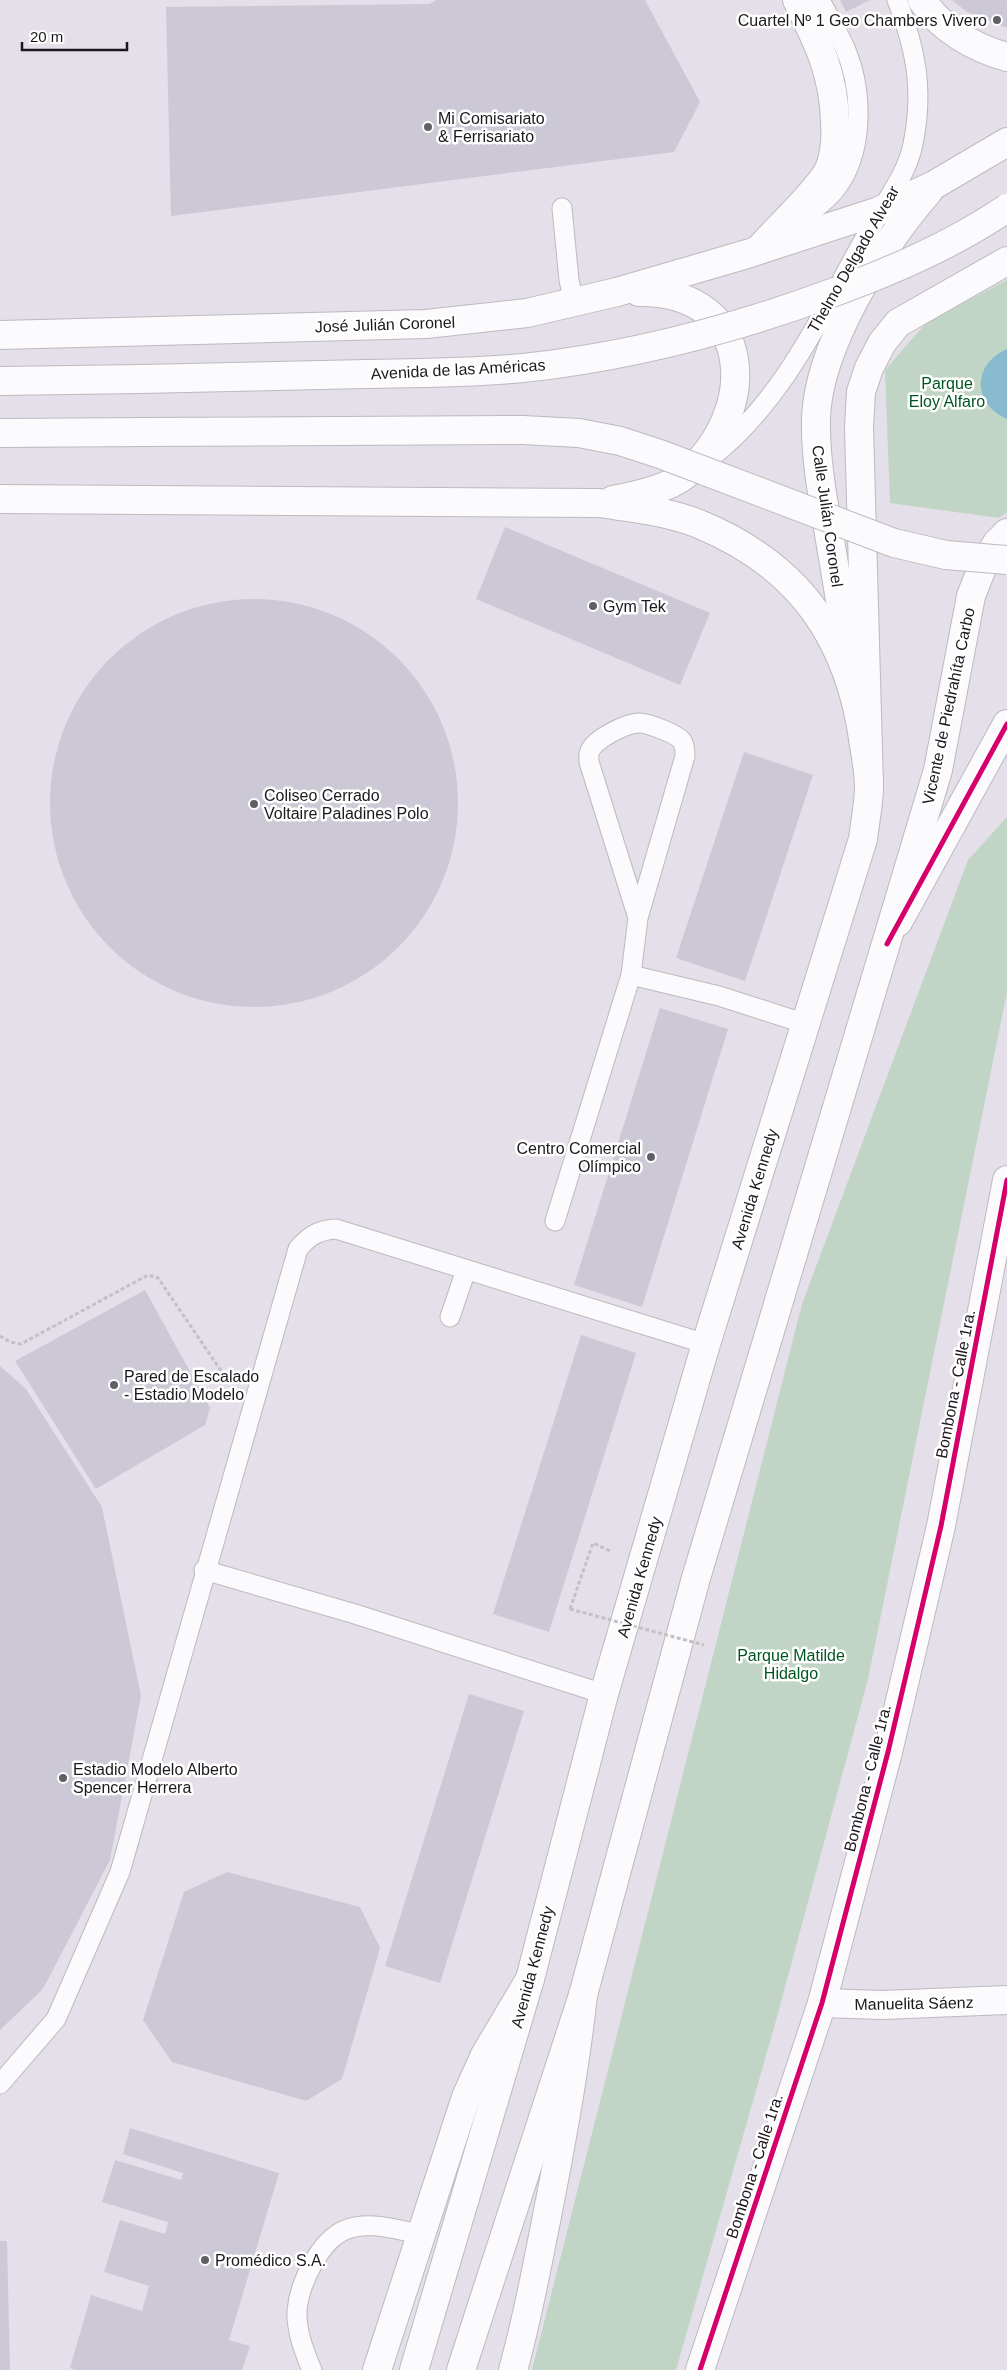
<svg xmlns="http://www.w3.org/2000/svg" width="1007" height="2370" font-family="Arial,sans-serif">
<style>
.green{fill:#c1d5c6}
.water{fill:#89bbcf}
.building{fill:#cdc8d5}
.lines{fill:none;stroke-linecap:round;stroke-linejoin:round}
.service-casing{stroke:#beb9c0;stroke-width:21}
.minor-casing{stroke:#beb9c0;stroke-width:30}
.tertiary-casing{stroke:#beb9c0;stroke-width:30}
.secondary-casing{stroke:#beb9c0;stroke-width:30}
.primary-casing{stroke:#beb9c0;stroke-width:30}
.path{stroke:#c3c1c4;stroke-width:3;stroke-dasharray:4 2.5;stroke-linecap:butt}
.service{stroke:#fbfafc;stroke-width:19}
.minor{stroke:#fbfafc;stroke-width:28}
.tertiary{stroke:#fbfafc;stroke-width:28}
.secondary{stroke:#fbfafc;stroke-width:28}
.primary{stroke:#fbfafc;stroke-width:28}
.primary-bridge-casing{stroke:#beb9c0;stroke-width:30;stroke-linecap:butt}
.path-bridge{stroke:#c3c1c4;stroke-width:3;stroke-dasharray:4 2.5;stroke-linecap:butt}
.primary-bridge{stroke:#fbfafc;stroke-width:28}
.cycleway-casing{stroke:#fff;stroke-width:8}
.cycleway{stroke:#d6006c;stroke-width:5}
.poi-dot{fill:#625e65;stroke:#fff;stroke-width:2}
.labels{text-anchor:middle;stroke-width:5;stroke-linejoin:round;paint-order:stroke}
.poi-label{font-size:16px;fill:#1c181e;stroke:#fff;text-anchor:start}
.street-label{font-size:16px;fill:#1c181e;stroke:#fff}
.park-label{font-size:16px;fill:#005622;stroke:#fff}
</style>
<rect width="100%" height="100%" fill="#e4dfe8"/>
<g class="green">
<polygon points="1007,280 1007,512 999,518 890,503 885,370 927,322"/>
<polygon points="1007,817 1007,992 868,1679 777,2017 676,2370 532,2370 802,1304 968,860"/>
</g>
<path class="water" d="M1007,349V419C972,404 972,364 1007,349Z"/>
<g class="building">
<polygon points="437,0 645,0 700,102 674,152 171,216 166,7 429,4"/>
<polygon points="840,0 870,0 846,12"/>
<polygon points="952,0 1007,0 1007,28 967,12"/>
<polygon points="505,527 710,613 680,685 476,599"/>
<circle cx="254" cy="803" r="204"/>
<polygon points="744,752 813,775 745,981 676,958"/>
<polygon points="660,1008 728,1029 642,1307 574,1285"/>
<polygon points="145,1290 210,1408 205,1425 96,1489 15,1361"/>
<polygon points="581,1335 636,1353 549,1632 493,1614"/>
<polygon points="0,1366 26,1389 102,1507 141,1696 110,1860 43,1989 0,2030"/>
<polygon points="469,1694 524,1711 440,1983 385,1966"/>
<polygon points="227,1872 360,1907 380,1948 342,2079 306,2101 172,2062 143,2020 184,1892"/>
<polygon points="130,2128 279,2173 229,2340 250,2346 242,2370 75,2370 70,2368 91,2295 142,2311 149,2286 104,2272 120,2220 165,2234 168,2222 102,2202 115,2160 181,2180 183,2173 123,2154"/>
<polygon points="0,2241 7,2241 10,2370 0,2370"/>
</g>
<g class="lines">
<defs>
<g id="service">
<polyline points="562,208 569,280 574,303"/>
<path d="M796,223C809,213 823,204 834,191C865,154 863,90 845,48C838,32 828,16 820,0"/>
<path d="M710,458C784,401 824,310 869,231C884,203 907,175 913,144C924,90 916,50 897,0"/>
<path d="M631,975L638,918L685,756C685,751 685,746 682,741C677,734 648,723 639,723C627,723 594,739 590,751C588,754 589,759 589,762L638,918"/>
<polyline points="555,1221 631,975 719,996 806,1024"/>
<polyline points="450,1317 466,1270"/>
<polyline points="204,1570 355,1614 604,1694"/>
<path d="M0,2084L56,2019L120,1872L298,1249C309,1236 318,1230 336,1229L706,1344"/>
<path d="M312,2370C304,2352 296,2331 297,2311C299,2285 319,2241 345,2230C369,2220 396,2230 421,2234"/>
</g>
<g id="minor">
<polyline points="822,2003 882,2005 1007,2000"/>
<polyline points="700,2370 822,2003 888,1752 941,1526 1007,1180"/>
</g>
<polyline id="tertiary" points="898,922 1007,724"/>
<g id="secondary">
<path d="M922,0C941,29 974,48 1007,57"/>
<path d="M761,247C776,230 824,185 830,167C835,153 836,136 835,122C834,74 818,42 797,0"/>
<polyline points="0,335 426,324 527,313 617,292 747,254 879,211 934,185 1007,142"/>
<path d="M0,499L599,503C632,508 667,511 699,524C799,565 850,638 864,745C866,758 869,773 869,786C869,803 865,822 863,839L706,1344L604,1694L530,1979L414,2370"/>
<path d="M613,500C634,496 668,489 685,475C760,412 756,291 639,292"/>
<path d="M849,654C842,614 836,574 829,534C822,495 815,456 816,417C819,345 881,246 928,192"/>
<polyline points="461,2370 583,1995 696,1578 938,770 971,596 982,568 997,543 1007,533"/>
</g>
<g id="primary">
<polyline points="0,381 141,379"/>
<polyline points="0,433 145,432"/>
<polyline points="869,786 859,427 861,392 869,368 882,343 898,323 1007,261"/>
<polyline points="377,2370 466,2097 485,2055 530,1979"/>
<path d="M513,2370C527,2321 536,2271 546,2221C561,2146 575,2071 583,1995"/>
</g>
</defs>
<use href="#service" class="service-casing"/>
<use href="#minor" class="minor-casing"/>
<use href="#tertiary" class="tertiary-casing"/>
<use href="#secondary" class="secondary-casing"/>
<use href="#primary" class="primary-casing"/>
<g class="path">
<polyline points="0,1336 10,1342 21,1344 148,1275 158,1278 230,1384"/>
<polyline points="570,1609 593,1543 612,1552"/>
</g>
<use href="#service" class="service"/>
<use href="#minor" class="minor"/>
<use href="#tertiary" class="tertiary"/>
<use href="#secondary" class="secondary"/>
<use href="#primary" class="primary"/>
<defs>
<g id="primary-bridge">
<path d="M141,379C216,377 291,376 366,374C419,373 471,373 523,368C628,357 731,330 829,294C890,272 953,245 1007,208"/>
<polyline points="145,432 523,430 579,433 620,441 660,454 894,543 946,555 1007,560"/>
</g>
</defs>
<use href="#primary-bridge" class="primary-bridge-casing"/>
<polyline class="path-bridge" points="570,1609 704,1645"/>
<use href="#primary-bridge" class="primary-bridge"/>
<defs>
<g id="cycleway">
<polyline points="887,944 1007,724"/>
<polyline points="700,2370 822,2003 888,1752 941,1526 1007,1180"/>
</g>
</defs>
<use href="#cycleway" class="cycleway-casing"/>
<use href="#cycleway" class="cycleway"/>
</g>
<g class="poi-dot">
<circle cx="997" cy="20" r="5"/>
<circle cx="428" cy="127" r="5"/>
<circle cx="593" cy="606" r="5"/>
<circle cx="254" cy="804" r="5"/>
<circle cx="651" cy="1157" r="5"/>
<circle cx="114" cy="1385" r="5"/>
<circle cx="63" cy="1778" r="5"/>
<circle cx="205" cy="2260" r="5"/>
</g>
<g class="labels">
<g class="poi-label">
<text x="987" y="26" text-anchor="end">Cuartel Nº 1 Geo Chambers Vivero</text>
<text x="438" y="124">Mi Comisariato<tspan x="438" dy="18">&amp; Ferrisariato</tspan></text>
<text x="603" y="612">Gym Tek</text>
<text x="264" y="801">Coliseo Cerrado<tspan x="264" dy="18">Voltaire Paladines Polo</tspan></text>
<text x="641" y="1154" text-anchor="end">Centro Comercial<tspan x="641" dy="18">Olímpico</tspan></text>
<text x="124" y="1382">Pared de Escalado<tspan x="124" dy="18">- Estadio Modelo</tspan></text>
<text x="73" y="1775">Estadio Modelo Alberto<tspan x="73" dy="18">Spencer Herrera</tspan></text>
<text x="215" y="2266">Promédico S.A.</text>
</g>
<g class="street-label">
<text transform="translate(853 259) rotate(-60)" y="6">Thelmo Delgado Alvear</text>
<text transform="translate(385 324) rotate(-2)" y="6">José Julián Coronel</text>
<text transform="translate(458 369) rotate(-3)" y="6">Avenida de las Américas</text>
<text transform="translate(828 516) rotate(82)" y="6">Calle Julián Coronel</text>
<text transform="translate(948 706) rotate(-78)" y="6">Vicente de Piedrahíta Carbo</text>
<text transform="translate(754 1189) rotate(-73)" y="6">Avenida Kennedy</text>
<text transform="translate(955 1384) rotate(-79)" y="6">Bombona - Calle 1ra.</text>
<text transform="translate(639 1577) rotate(-74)" y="6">Avenida Kennedy</text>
<text transform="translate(867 1778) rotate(-76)" y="6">Bombona - Calle 1ra.</text>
<text transform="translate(532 1967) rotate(-75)" y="6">Avenida Kennedy</text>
<text transform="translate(914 2003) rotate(-1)" y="6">Manuelita Sáenz</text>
<text transform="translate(754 2166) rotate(-72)" y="6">Bombona - Calle 1ra.</text>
</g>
<g class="park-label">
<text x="947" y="389">Parque<tspan x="947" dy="18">Eloy Alfaro</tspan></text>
<text x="791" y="1661">Parque Matilde<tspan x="791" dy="18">Hidalgo</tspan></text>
</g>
</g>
<path d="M22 42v8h105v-8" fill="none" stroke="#1c181e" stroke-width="2.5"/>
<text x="30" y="42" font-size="15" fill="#1c181e" stroke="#ffffff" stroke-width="4" paint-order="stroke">20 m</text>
</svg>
